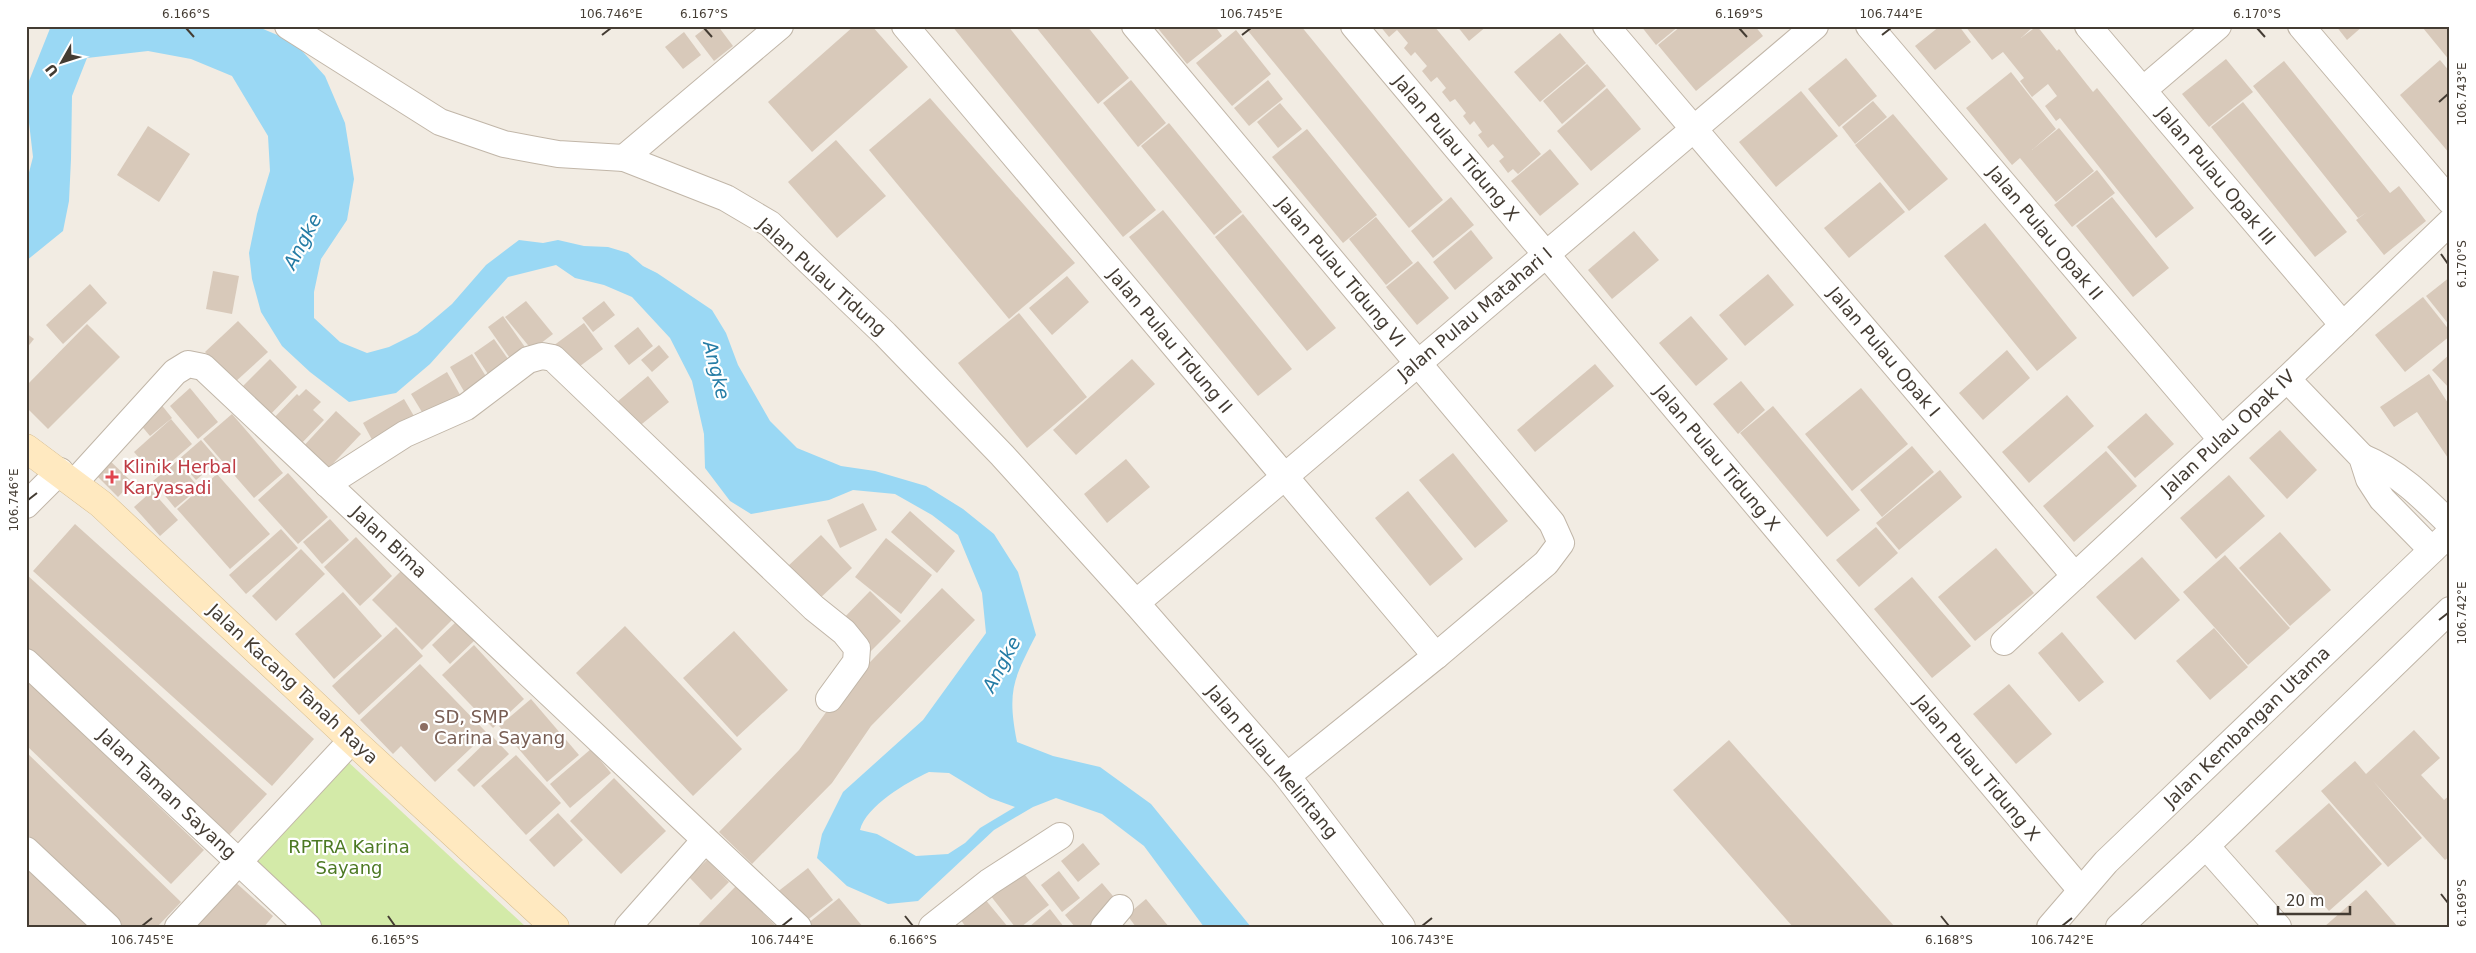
<svg xmlns="http://www.w3.org/2000/svg" width="2476" height="953" font-family="'DejaVu Sans',sans-serif">
<style>
.green{fill:#d3eaa8}
.water{fill:#9ad8f4;fill-rule:evenodd}
.building{fill:#d8c9ba}
.lines{fill:none;stroke-linecap:round;stroke-linejoin:round}
.street-casing{stroke:#c1b6a8;stroke-width:28}
.secondary-casing{stroke:#d5bc8f;stroke-width:29}
.street{stroke:#fff;stroke-width:26}
.secondary{stroke:#ffe9c0;stroke-width:28}
.ticks{fill:none;stroke:#443c33;stroke-width:2}
.health-dot{fill:#e0444e;stroke:#fff;stroke-width:2}
.education-dot{fill:#8d6e63;stroke:#fff;stroke-width:2}
.labels{text-anchor:middle;stroke-width:4.5;stroke-linejoin:round;paint-order:stroke}
.street-label{font-size:18px;fill:#443c33;stroke:#fff}
.health-label{font-size:18px;fill:#be3a42;stroke:#fff;text-anchor:start}
.education-label{font-size:18px;fill:#785e54;stroke:#fff;text-anchor:start}
.park-label{font-size:18px;fill:#4c7923;stroke:#fff}
.water-label{font-size:19px;font-style:italic;fill:#257ca5;stroke:#fff}
.neatline{fill:none;stroke:#443c33;stroke-width:2}
.ticks-label{font-size:12px;text-anchor:middle;fill:#443c33}
</style>
<rect width="100%" height="100%" fill="#f2ece3"/>
<polygon class="green" points="345,759 526,927 317,927 249,864"/>
<path class="water" d="M51,26H256L294,42L325,76L345,123L354,179L347,220L321,259L314,292V318L340,342L367,353L389,347L417,333L432,321L452,304L486,265L519,240L543,243L558,240L584,246L608,247L628,253L643,266L657,273L712,310L726,333L738,365L770,421L797,448L841,466L875,471L926,486L963,509L994,534L1018,572L1036,635C1013,680 1007,691 1017,742L1053,756L1100,767L1151,804L1251,927H1204L1144,846L1102,814L1056,798L1033,807L994,830L918,901L888,904L847,886L817,858L822,834L843,792L923,720L986,633L982,593L958,535L932,515L895,494L853,490L829,500L751,514L730,501L705,468L704,434L692,381L670,338L632,297L604,285L575,278L556,265L508,277L430,364L396,393L349,402L310,372L282,346L261,312L252,279L249,253L257,214L270,171L268,136L232,76L191,59L148,51L87,58L72,96L71,159L69,201L63,231L26,261V184L33,157L28,114L29,81ZM929,772L949,773L990,798L1015,807L980,828L965,843L948,854L916,856L877,834L860,830C866,806 907,782 929,772Z"/>
<g class="building">
<polygon points="708,26 718,26 733,46 714,61 695,36"/>
<polygon points="854,26 872,26 908,67 812,152 768,102"/>
<polygon points="952,26 1008,26 1156,210 1123,237"/>
<polygon points="1035,26 1087,26 1129,78 1098,104"/>
<polygon points="1156,26 1215,26 1222,36 1187,64"/>
<polygon points="1244,26 1301,26 1443,200 1409,228"/>
<polygon points="1380,26 1434,26 1541,154 1518,174 1513,169 1508,173 1499,161 1504,157 1493,144 1488,148 1478,135 1482,132 1474,121 1470,125 1463,116 1466,113 1455,99 1450,102 1442,92 1446,88 1437,77 1431,82 1422,71 1427,66 1415,52 1411,56 1404,48 1408,43 1397,30 1389,37"/>
<polygon points="1457,26 1487,26 1469,41"/>
<polygon points="1641,26 1679,26 1656,45"/>
<polygon points="1681,26 1755,26 1763,36 1696,91 1658,45"/>
<polygon points="1940,26 1959,26 1971,42 1935,70 1915,46"/>
<polygon points="1965,26 2034,26 2021,38 2037,26 2057,51 2050,57 2059,49 2093,92 2097,88 2194,208 2156,238 2060,118 2056,121 2045,106 2057,96 2048,84 2032,97 2020,81 2024,78 2003,52 1992,60"/>
<polygon points="2336,26 2363,26 2347,40"/>
<polygon points="2425,26 2450,26 2450,61 2423,28"/>
<polygon points="1236,30 1271,74 1232,106 1196,63"/>
<polygon points="684,32 701,55 683,69 665,47"/>
<polygon points="1560,33 1586,63 1540,102 1514,72"/>
<polygon points="1846,58 1877,96 1839,127 1808,89"/>
<polygon points="2226,59 2253,92 2209,127 2182,94"/>
<polygon points="2440,60 2450,72 2450,154 2400,95"/>
<polygon points="2284,61 2390,193 2399,186 2426,221 2384,255 2356,220 2367,212 2358,218 2253,86"/>
<polygon points="1587,64 1606,86 1562,124 1543,101"/>
<polygon points="2011,72 2056,129 2032,150 2059,128 2094,171 2056,202 2020,158 2012,165 1966,108"/>
<polygon points="1131,80 1166,123 1138,147 1103,103"/>
<polygon points="1268,80 1283,99 1249,126 1234,108"/>
<polygon points="1607,88 1641,129 1591,171 1557,131"/>
<polygon points="1801,91 1838,136 1776,187 1739,142"/>
<polygon points="930,98 1075,263 1009,319 869,150"/>
<polygon points="1873,101 1887,117 1855,144 1842,127"/>
<polygon points="2243,102 2347,232 2315,257 2211,127"/>
<polygon points="1280,103 1302,129 1278,148 1257,122"/>
<polygon points="1893,114 1948,179 1909,211 1855,145"/>
<polygon points="1169,123 1242,212 1214,235 1141,146"/>
<polygon points="148,126 190,154 159,202 117,175"/>
<polygon points="1307,129 1377,215 1343,243 1272,157"/>
<polygon points="836,140 886,196 837,238 788,182"/>
<polygon points="1550,149 1579,184 1540,216 1511,181"/>
<polygon points="2097,170 2115,193 2072,227 2054,205"/>
<polygon points="1880,182 1905,212 1849,258 1824,228"/>
<polygon points="1451,197 1474,225 1433,258 1411,231"/>
<polygon points="2112,197 2169,268 2133,297 2076,226"/>
<polygon points="1163,210 1292,369 1258,396 1129,237"/>
<polygon points="1243,214 1336,328 1307,351 1215,237"/>
<polygon points="1376,217 1413,263 1386,285 1349,239"/>
<polygon points="1985,223 2077,338 2037,371 1944,256"/>
<polygon points="1471,230 1493,258 1455,290 1433,262"/>
<polygon points="1634,231 1659,260 1612,299 1588,270"/>
<polygon points="1418,261 1449,298 1417,325 1386,287"/>
<polygon points="213,271 239,276 232,314 206,309"/>
<polygon points="1768,274 1794,305 1745,346 1719,315"/>
<polygon points="1067,276 1089,302 1052,335 1029,308"/>
<polygon points="2450,277 2450,326 2426,296"/>
<polygon points="90,284 107,303 63,344 46,325"/>
<polygon points="2423,297 2450,331 2450,336 2405,372 2375,335"/>
<polygon points="526,301 553,334 532,350 505,317"/>
<polygon points="604,301 615,315 593,332 582,318"/>
<polygon points="1019,313 1087,397 1027,448 958,363"/>
<polygon points="503,316 527,350 512,361 488,327"/>
<polygon points="1691,316 1728,359 1696,386 1659,343"/>
<polygon points="238,321 268,352 234,383 205,352"/>
<polygon points="584,323 603,349 572,372 553,346"/>
<polygon points="87,324 120,357 48,429 26,407 26,386"/>
<polygon points="638,327 653,346 629,365 614,346"/>
<polygon points="26,333 34,339 26,349"/>
<polygon points="494,339 515,369 494,383 474,353"/>
<polygon points="659,345 669,357 652,372 641,360"/>
<polygon points="2007,350 2030,378 1983,420 1959,393"/>
<polygon points="472,354 492,386 469,400 450,367"/>
<polygon points="2450,354 2450,389 2432,370"/>
<polygon points="270,359 297,387 265,420 237,392"/>
<polygon points="1132,359 1155,384 1076,455 1053,430"/>
<polygon points="1595,364 1614,386 1535,452 1517,430"/>
<polygon points="447,372 463,400 428,422 411,394"/>
<polygon points="2429,374 2450,406 2450,461 2417,412 2394,427 2380,407"/>
<polygon points="648,376 669,402 632,432 611,407"/>
<polygon points="1741,381 1765,410 1738,434 1713,404"/>
<polygon points="190,388 218,422 198,439 170,406"/>
<polygon points="1861,388 1908,444 1852,491 1805,434"/>
<polygon points="306,389 321,402 313,410 324,420 298,447 271,421 297,394 299,396"/>
<polygon points="2067,395 2094,426 2029,483 2002,452"/>
<polygon points="156,398 172,418 150,436 134,417"/>
<polygon points="404,399 418,423 376,447 363,423"/>
<polygon points="1773,406 1860,510 1827,537 1740,433"/>
<polygon points="336,411 361,434 324,473 300,450"/>
<polygon points="2146,413 2174,444 2135,478 2107,447"/>
<polygon points="232,414 283,473 254,498 203,439"/>
<polygon points="171,419 192,444 155,476 134,452"/>
<polygon points="2280,430 2317,470 2287,499 2249,458"/>
<polygon points="201,440 219,461 196,480 178,460"/>
<polygon points="1912,446 1934,472 1882,517 1860,490"/>
<polygon points="2106,451 2137,486 2074,542 2043,506"/>
<polygon points="1453,453 1508,521 1475,548 1419,480"/>
<polygon points="106,457 132,482 118,497 92,471"/>
<polygon points="1126,459 1150,487 1107,523 1084,494"/>
<polygon points="177,461 199,488 175,508 153,481"/>
<polygon points="1940,470 1962,497 1899,550 1876,523"/>
<polygon points="288,473 328,517 298,544 258,500"/>
<polygon points="217,474 270,534 230,569 177,509"/>
<polygon points="2229,475 2265,516 2216,559 2180,518"/>
<polygon points="152,491 178,520 160,536 134,507"/>
<polygon points="1408,491 1463,559 1430,586 1375,518"/>
<polygon points="863,503 877,530 840,548 827,520"/>
<polygon points="910,511 955,551 937,573 891,532"/>
<polygon points="330,519 349,540 322,564 303,542"/>
<polygon points="75,524 314,739 272,786 33,571"/>
<polygon points="1876,527 1898,553 1859,587 1836,560"/>
<polygon points="281,529 298,548 246,594 229,575"/>
<polygon points="2280,532 2331,590 2290,626 2239,568"/>
<polygon points="821,535 852,568 817,601 786,568"/>
<polygon points="356,537 392,576 360,606 324,567"/>
<polygon points="886,538 932,575 901,614 855,577"/>
<polygon points="1996,548 2034,593 1975,641 1938,597"/>
<polygon points="301,549 325,574 276,621 252,596"/>
<polygon points="2225,555 2290,628 2248,665 2183,592"/>
<polygon points="2142,557 2180,600 2135,640 2096,597"/>
<polygon points="402,570 452,620 422,650 372,600"/>
<polygon points="26,574 267,794 229,835 26,650"/>
<polygon points="1912,577 1971,646 1932,678 1874,609"/>
<polygon points="942,588 975,620 871,726 832,783 752,864 719,832 799,750 839,694"/>
<polygon points="870,591 901,621 869,653 839,623"/>
<polygon points="343,592 382,636 334,679 295,634"/>
<polygon points="457,621 475,640 450,664 432,645"/>
<polygon points="625,626 742,749 693,796 576,673"/>
<polygon points="396,627 423,656 359,715 332,686"/>
<polygon points="2214,628 2248,667 2210,700 2176,661"/>
<polygon points="734,631 788,690 737,737 683,678"/>
<polygon points="2062,632 2104,682 2079,702 2038,653"/>
<polygon points="474,645 524,699 493,728 442,675"/>
<polygon points="420,664 487,733 435,782 401,746 393,754 360,720"/>
<polygon points="26,679 204,850 171,884 26,745"/>
<polygon points="2009,684 2052,734 2016,764 1973,714"/>
<polygon points="531,699 579,755 547,782 499,726"/>
<polygon points="2414,730 2440,758 2421,775 2444,800 2450,795 2450,856 2445,860 2373,781 2422,838 2388,867 2321,791 2355,761 2366,774"/>
<polygon points="492,736 509,754 474,787 457,770"/>
<polygon points="1729,740 1895,927 1793,927 1673,790"/>
<polygon points="591,749 611,773 570,808 550,784"/>
<polygon points="26,752 181,902 157,927 123,927 26,833"/>
<polygon points="516,755 561,803 526,835 481,786"/>
<polygon points="614,778 666,831 621,874 570,821"/>
<polygon points="2329,803 2382,864 2329,911 2275,851"/>
<polygon points="558,813 583,840 554,867 529,840"/>
<polygon points="1083,843 1100,864 1078,882 1061,861"/>
<polygon points="707,860 729,882 711,900 689,877"/>
<polygon points="26,861 92,927 30,927 26,923"/>
<polygon points="808,868 833,900 801,925 776,893"/>
<polygon points="1021,870 1049,905 1021,927 1015,927 990,895"/>
<polygon points="1059,871 1080,898 1062,912 1041,885"/>
<polygon points="234,881 273,916 264,927 192,927"/>
<polygon points="1102,883 1118,902 1089,927 1075,927 1065,915"/>
<polygon points="736,886 777,927 701,927 699,924"/>
<polygon points="2366,890 2398,927 2324,927"/>
<polygon points="839,898 863,927 809,927 807,924"/>
<polygon points="984,898 1008,927 966,927 960,919"/>
<polygon points="1146,899 1169,927 1136,927 1127,915"/>
<polygon points="1050,909 1064,927 1029,927"/>
</g>
<g class="lines">
<defs>
<g id="street">
<polyline points="288,26 440,122 504,144 536,150 558,154 624,158 726,198 770,224 885,334 1002,455 1136,603 1287,776 1402,927"/>
<polyline points="905,26 1436,656"/>
<polyline points="1135,26 1552,523 1561,543 1546,563 1436,656 1287,776"/>
<polyline points="1354,26 2080,889"/>
<polyline points="1606,26 2075,576"/>
<polyline points="1869,26 2221,439"/>
<polyline points="2088,26 2343,325"/>
<polyline points="2301,26 2450,201"/>
<polyline points="2143,90 2218,26"/>
<polyline points="624,158 780,26"/>
<polyline points="2287,379 2362,457 2369,479 2382,499 2432,550"/>
<path d="M2362,457C2398,472 2422,496 2450,524"/>
<polyline points="75,482 175,372 188,364 203,367 798,927"/>
<polyline points="327,484 405,434 466,407 528,360 542,356 553,358 814,608 844,632 857,648 856,662 829,699"/>
<polyline points="26,505 60,471"/>
<polyline points="1136,603 1815,26"/>
<polyline points="2004,642 2287,379 2450,222"/>
<polyline points="26,662 308,927"/>
<polyline points="2206,846 2278,927"/>
<polyline points="26,850 108,927"/>
<polyline points="178,927 352,740"/>
<polyline points="628,927 705,840"/>
<polyline points="932,927 989,882 1060,836"/>
<polyline points="1104,927 1120,908"/>
<polyline points="2050,927 2106,862 2450,533"/>
<polyline points="2119,927 2206,846 2450,610"/>
</g>
<polyline id="secondary" points="26,448 101,504 352,740 555,927"/>
</defs>
<use href="#street" class="street-casing"/>
<use href="#secondary" class="secondary-casing"/>
<use href="#street" class="street"/>
<use href="#secondary" class="secondary"/>
</g>
<path class="ticks" d="M186,28L194,37M704,28L712,37M1739,28L1747,37M2257,28L2265,37M602,35L611,28M1242,35L1251,28M1882,35L1891,28M2439,102L2448,94M2441,254L2448,264M28,500L37,493M2439,620L2448,613M2441,894L2448,903M388,916L395,926M905,916L913,926M1941,916L1949,926M142,926L152,918M782,926L792,918M1422,926L1432,918M2062,926L2072,918"/>
<path class="health-dot" d="M109.5 469.5h5v5h5v5h-5v5h-5v-5h-5v-5h5z"/>
<circle class="education-dot" cx="424" cy="727" r="5"/>
<g class="labels">
<g class="street-label">
<text transform="translate(1456 148) rotate(50)" y="6">Jalan Pulau Tidung X</text>
<text transform="translate(2216 176) rotate(50)" y="6">Jalan Pulau Opak III</text>
<text transform="translate(2045 233) rotate(50)" y="6">Jalan Pulau Opak II</text>
<text transform="translate(1341 272) rotate(50)" y="6">Jalan Pulau Tidung VI</text>
<text transform="translate(822 277) rotate(42)" y="6">Jalan Pulau Tidung</text>
<text transform="translate(1475 314) rotate(-40)" y="6">Jalan Pulau Matahari I</text>
<text transform="translate(1170 341) rotate(50)" y="6">Jalan Pulau Tidung II</text>
<text transform="translate(1884 352) rotate(50)" y="6">Jalan Pulau Opak I</text>
<text transform="translate(2228 433) rotate(-43)" y="6">Jalan Pulau Opak IV</text>
<text transform="translate(1717 458) rotate(50)" y="6">Jalan Pulau Tidung X</text>
<text transform="translate(389 542) rotate(43)" y="6">Jalan Bima</text>
<text transform="translate(293 684) rotate(43)" y="6">Jalan Kacang Tanah Raya</text>
<text transform="translate(2247 727) rotate(-44)" y="6">Jalan Kembangan Utama</text>
<text transform="translate(1272 762) rotate(50)" y="6">Jalan Pulau Melintang</text>
<text transform="translate(1977 768) rotate(50)" y="6">Jalan Pulau Tidung X</text>
<text transform="translate(167 794) rotate(43)" y="6">Jalan Taman Sayang</text>
</g>
<g class="health-label">
<text x="123" y="473">Klinik Herbal<tspan x="123" dy="21">Karyasadi</tspan></text>
</g>
<g class="education-label">
<text x="434" y="723">SD, SMP<tspan x="434" dy="21">Carina Sayang</tspan></text>
</g>
<g class="park-label">
<text x="349" y="853">RPTRA Karina<tspan x="349" dy="21">Sayang</tspan></text>
</g>
<g class="water-label">
<text transform="translate(302 241) rotate(-62)" y="7">Angke</text>
<text transform="translate(717 370) rotate(76)" y="7">Angke</text>
<text transform="translate(1001 664) rotate(-62)" y="7">Angke</text>
</g>
</g>
<rect width="2476" height="953" fill="none" stroke="#ffffff" stroke-width="55"/>
<g transform="translate(62 62) rotate(231)" stroke="#ffffff" stroke-width="4" paint-order="stroke">
<path d="M0-4L9 19L0 12L-9 19Z" fill="#443c33"/>
<text y="-8" font-size="14" font-weight="bold" text-anchor="middle" fill="#443c33">U</text>
</g>
<path d="M2278 906v8h72v-8" fill="none" stroke="#443c33" stroke-width="2.5"/>
<text x="2286" y="906" font-size="15" fill="#443c33" stroke="#ffffff" stroke-width="4" paint-order="stroke">20 m</text>
<rect x="28" y="28" width="2420" height="898" class="neatline"/>
<g class="ticks-label">
<text x="186" y="18">6.166°S</text>
<text x="611" y="18">106.746°E</text>
<text x="704" y="18">6.167°S</text>
<text x="1251" y="18">106.745°E</text>
<text x="1739" y="18">6.169°S</text>
<text x="1891" y="18">106.744°E</text>
<text x="2257" y="18">6.170°S</text>
<text transform="translate(2462 94) rotate(-90)" y="4">106.743°E</text>
<text transform="translate(2462 264) rotate(-90)" y="4">6.170°S</text>
<text transform="translate(14 500) rotate(-90)" y="4">106.746°E</text>
<text transform="translate(2462 613) rotate(-90)" y="4">106.742°E</text>
<text transform="translate(2462 903) rotate(-90)" y="4">6.169°S</text>
<text x="142" y="944">106.745°E</text>
<text x="395" y="944">6.165°S</text>
<text x="782" y="944">106.744°E</text>
<text x="913" y="944">6.166°S</text>
<text x="1422" y="944">106.743°E</text>
<text x="1949" y="944">6.168°S</text>
<text x="2062" y="944">106.742°E</text>
</g>
</svg>
